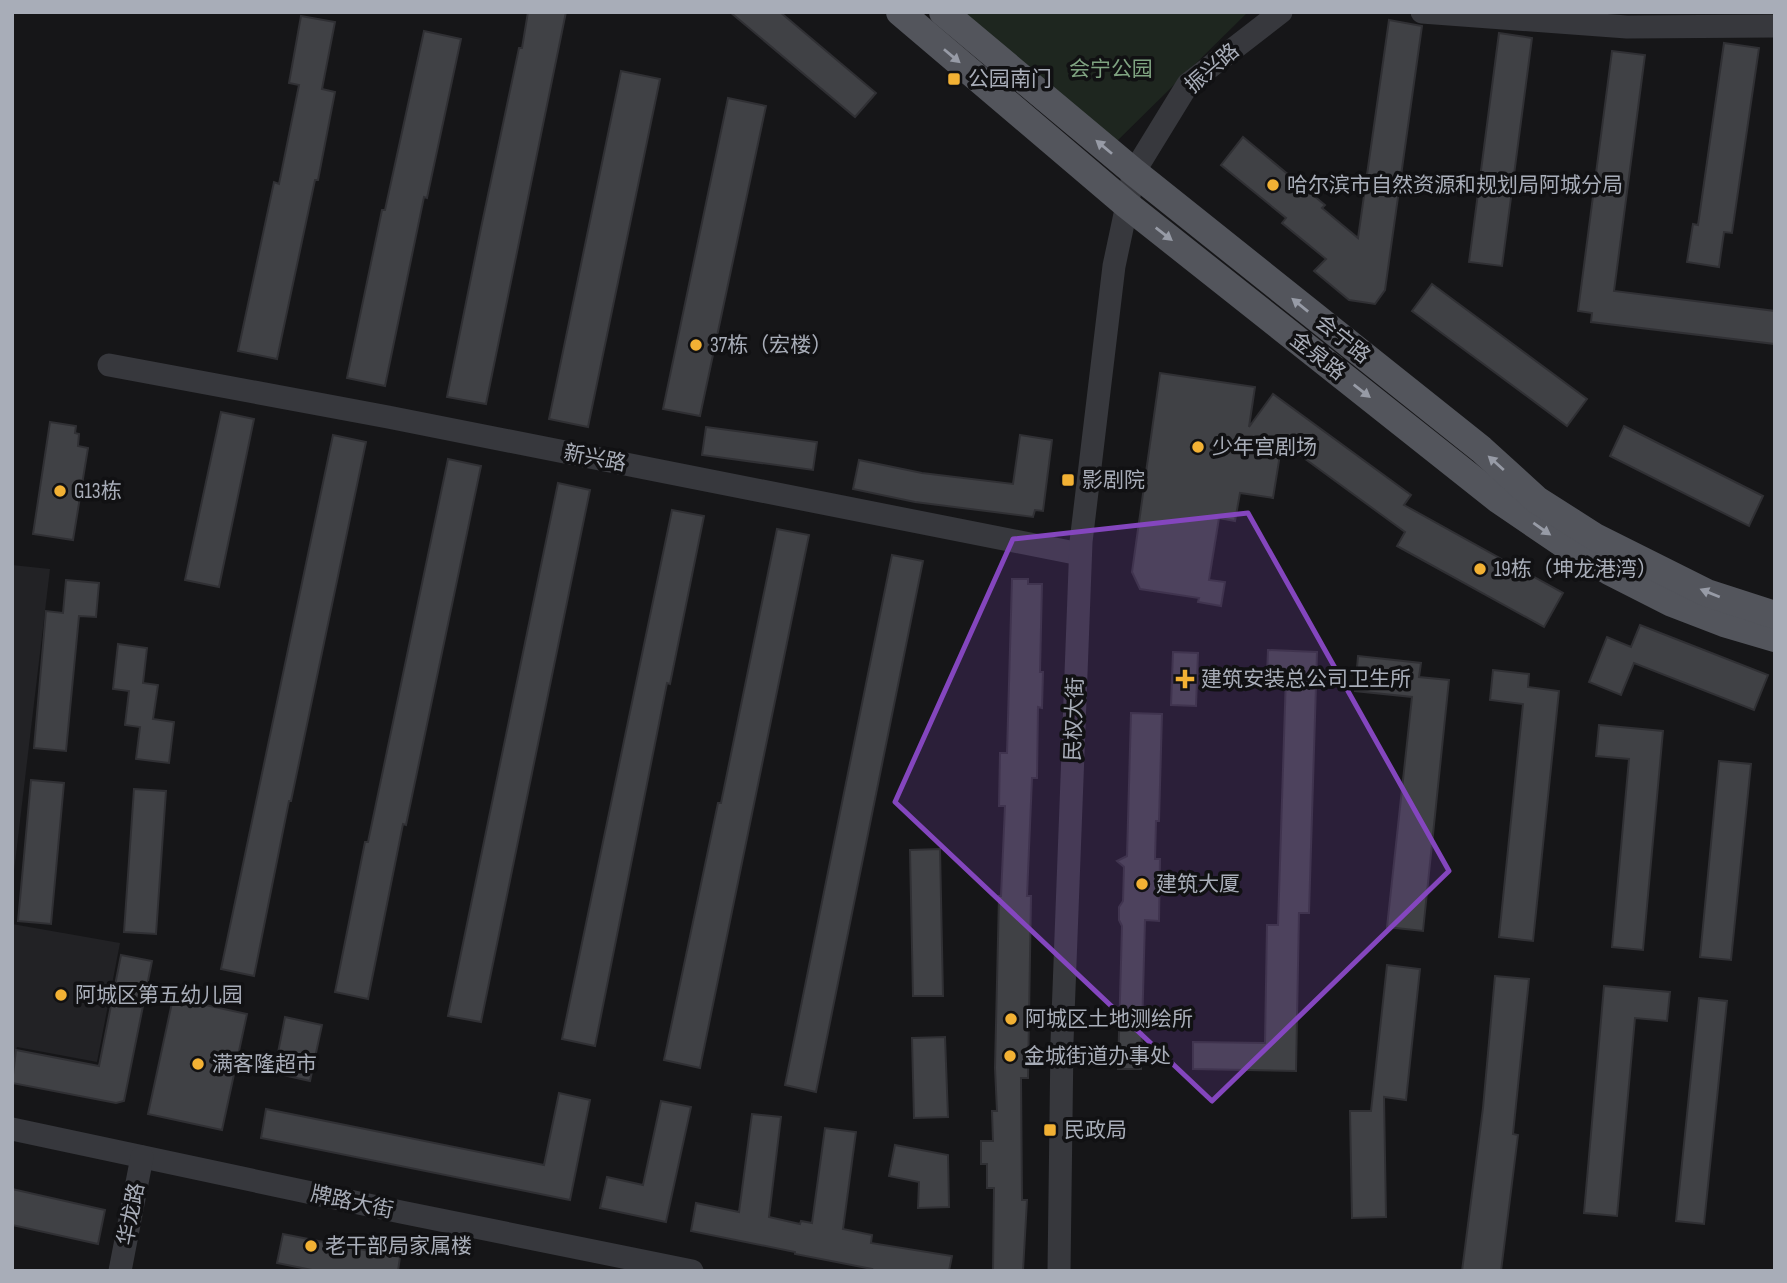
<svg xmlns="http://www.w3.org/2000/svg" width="1787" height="1283" font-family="'Sofia Sans Condensed','Noto Sans SC',sans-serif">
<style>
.built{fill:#222225}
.green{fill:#1e261f}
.building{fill:#404145;stroke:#303034;stroke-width:2}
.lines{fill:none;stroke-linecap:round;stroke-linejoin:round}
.minor{stroke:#37383d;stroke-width:23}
.major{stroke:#53555c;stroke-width:28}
.oneway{fill:#979ba6}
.marked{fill:#8446be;fill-opacity:0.2;stroke:#8446be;stroke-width:5;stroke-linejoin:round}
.poi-dot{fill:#f2b134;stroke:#111113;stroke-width:2.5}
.labels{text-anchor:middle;stroke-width:7;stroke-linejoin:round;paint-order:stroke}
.street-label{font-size:21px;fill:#a8adb8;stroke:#111113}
.park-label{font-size:21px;fill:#7fa381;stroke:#111113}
.poi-label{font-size:21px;fill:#a8adb8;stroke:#111113;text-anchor:start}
</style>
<rect width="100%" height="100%" fill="#161618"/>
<g class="built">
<polygon points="12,565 50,569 12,888"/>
<polygon points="12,924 120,943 97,1062 17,1047 12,1068"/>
</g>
<polygon class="green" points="958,12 1248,12 1113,145"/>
<g class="building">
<polygon points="528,12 566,12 486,404 447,397 481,228 519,48 522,48"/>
<polygon points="730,12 780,12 876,93 855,117"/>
<polygon points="301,16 335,22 322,89 335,92 318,180 315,180 277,359 238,351 274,182 279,184 299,85 289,83"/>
<polygon points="1389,20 1422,26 1385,290 1375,304 1349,300 1314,271 1326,259 1282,223 1286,218 1221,165 1243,137 1325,205 1322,208 1358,238"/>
<polygon points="424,31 461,39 427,198 424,197 385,386 347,378 382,210 385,210"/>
<polygon points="1499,33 1532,38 1502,266 1469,262"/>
<polygon points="1724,43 1759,48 1732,233 1724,232 1719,267 1687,262 1693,224 1698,225"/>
<polygon points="1612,51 1645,55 1614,291 1775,311 1775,344 1591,322 1592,313 1578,311"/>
<polygon points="621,71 660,79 588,427 549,419"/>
<polygon points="728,98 766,106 700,416 663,409"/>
<polygon points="1432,284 1587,399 1567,426 1412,311"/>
<polygon points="1160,373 1255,387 1249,427 1273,394 1411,495 1404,505 1563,593 1544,627 1397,546 1405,532 1282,442 1273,498 1240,493 1235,521 1219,518 1209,580 1225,582 1221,606 1198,602 1199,598 1140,589 1132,572"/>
<polygon points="221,412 254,419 219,587 185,580"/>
<polygon points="50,422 76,426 75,433 79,434 78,446 88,448 73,540 33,534"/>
<polygon points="1624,426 1763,496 1749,526 1610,456"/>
<polygon points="706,427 817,442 813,470 702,455"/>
<polygon points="333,435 366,442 291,801 289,801 254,976 221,969"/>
<polygon points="1020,435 1052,440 1043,511 1035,510 1033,517 915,502 853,489 859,460 922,473 1013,484"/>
<polygon points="448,459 481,466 406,825 403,824 368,999 335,992 365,842 368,842"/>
<polygon points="558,483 590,490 481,1022 448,1016"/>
<polygon points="672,510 704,516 670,684 667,683 595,1046 562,1039"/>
<polygon points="777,529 809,535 700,1068 664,1060 718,803 721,803"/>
<polygon points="892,555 923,561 816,1092 785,1085"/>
<polygon points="1012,579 1028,579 1028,584 1042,584 1040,672 1043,672 1042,708 1038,707 1037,778 1032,778 1027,896 1031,896 1028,1078 1021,1078 1022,1200 1027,1200 1023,1271 993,1271 994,1188 987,1188 987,1164 981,1164 981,1141 993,1141 992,1111 997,1111 995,1068 999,896 1001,896 1005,806 999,806 1000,753 1007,753"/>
<polygon points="66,580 99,583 96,617 79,616 66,751 34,748 46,611 63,613"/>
<polygon points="1640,625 1768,675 1754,710 1634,663 1621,695 1589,682 1607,637 1631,647"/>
<polygon points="118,644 147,648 143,683 158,685 153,719 174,722 169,763 136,759 140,727 125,725 129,691 113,689"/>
<polygon points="1268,650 1317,652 1309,913 1299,913 1296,1071 1193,1069 1193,1042 1265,1043 1267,925 1278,925 1286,675 1267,675"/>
<polygon points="1173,652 1198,653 1196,706 1171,705"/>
<polygon points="1358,656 1421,663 1419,677 1449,680 1423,931 1387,927 1412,697 1355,691"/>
<polygon points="1493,670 1529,674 1528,687 1559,691 1533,941 1499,937 1523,704 1490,700"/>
<polygon points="1131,713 1162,714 1159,821 1156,821 1155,859 1160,859 1159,921 1145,920 1141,1069 1118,1069 1122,926 1119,920 1119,907 1123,901 1124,867 1117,861 1127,856"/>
<polygon points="1599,725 1663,731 1643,950 1612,947 1629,759 1596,756"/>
<polygon points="1719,761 1751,764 1731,960 1700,957"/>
<polygon points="31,780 64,783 51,924 18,921"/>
<polygon points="134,789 166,791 156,934 124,932"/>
<polygon points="940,849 943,996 913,996 910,850"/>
<polygon points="121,955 152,961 124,1101 116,1103 12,1083 16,1050 99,1066"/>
<polygon points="1387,965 1420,969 1406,1100 1384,1097 1386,1217 1352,1218 1350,1111 1371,1111"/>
<polygon points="1495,976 1529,979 1513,1134 1518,1135 1501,1271 1462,1271 1483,1108"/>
<polygon points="1604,986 1670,992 1667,1021 1635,1018 1617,1216 1584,1213"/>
<polygon points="173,998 247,1014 222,1130 148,1114"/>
<polygon points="1699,998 1727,1001 1704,1224 1676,1221"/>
<polygon points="285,1017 322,1025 310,1081 274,1073"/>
<polygon points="945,1037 948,1117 914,1118 912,1038"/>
<polygon points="559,1093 590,1100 570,1200 261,1138 266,1109 544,1165"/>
<polygon points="661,1101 691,1107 666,1222 600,1208 607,1177 643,1185"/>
<polygon points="752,1114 781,1117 769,1217 800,1224 801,1221 812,1223 825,1128 856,1132 843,1229 872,1235 871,1243 952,1256 949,1271 871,1271 872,1269 795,1254 795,1252 691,1231 696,1203 739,1212"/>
<polygon points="895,1145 948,1155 949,1207 918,1208 919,1182 889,1176"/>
<polygon points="12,1189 105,1210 98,1244 12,1225"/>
<polygon points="283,1234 400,1257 398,1271 317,1271 277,1263"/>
</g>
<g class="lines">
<g class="minor">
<polyline points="1422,12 1627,27 1775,26"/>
<polyline points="109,365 388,417 1080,554"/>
<polyline points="12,1129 401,1212 692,1271"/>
<polyline points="120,1271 142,1157"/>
<polyline points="1059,1271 1062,1042 1081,542 1114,266 1134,172 1188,84 1281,12"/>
</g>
<g class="major">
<polyline points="900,12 1127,205 1499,500 1571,549 1609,571 1672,603 1724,623 1775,638"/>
<polyline points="943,12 1134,172 1481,449 1537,500 1595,537 1707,593 1775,615"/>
</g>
</g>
<defs><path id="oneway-solid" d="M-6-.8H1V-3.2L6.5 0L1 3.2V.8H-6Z" transform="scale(1.75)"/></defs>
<g class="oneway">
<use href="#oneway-solid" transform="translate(952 56) rotate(40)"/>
<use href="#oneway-solid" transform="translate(1104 147) rotate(-140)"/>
<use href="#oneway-solid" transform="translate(1164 234) rotate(38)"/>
<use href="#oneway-solid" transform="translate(1300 305) rotate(-141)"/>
<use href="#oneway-solid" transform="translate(1362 391) rotate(38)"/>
<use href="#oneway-solid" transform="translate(1496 463) rotate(-138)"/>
<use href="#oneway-solid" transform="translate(1542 529) rotate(35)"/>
<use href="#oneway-solid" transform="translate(1710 593) rotate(-158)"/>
</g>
<path class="marked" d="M1248,513L1449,871L1212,1101L895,802L1013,539Z"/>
<g class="poi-dot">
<rect x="947" y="72" width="14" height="14" rx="3.5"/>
<circle cx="1273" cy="185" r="7"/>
<circle cx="696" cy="345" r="7"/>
<circle cx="1198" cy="447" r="7"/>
<rect x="1061" y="473" width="14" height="14" rx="3.5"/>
<circle cx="60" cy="491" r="7"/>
<circle cx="1480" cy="569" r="7"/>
<path d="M1181.5 668.5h7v7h7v7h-7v7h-7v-7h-7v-7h7z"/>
<circle cx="1142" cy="884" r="7"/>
<circle cx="61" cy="995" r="7"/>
<circle cx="1011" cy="1019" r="7"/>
<circle cx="1010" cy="1056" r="7"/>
<circle cx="198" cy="1064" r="7"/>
<rect x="1043" y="1123" width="14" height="14" rx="3.5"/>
<circle cx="311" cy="1246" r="7"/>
</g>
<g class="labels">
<g class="street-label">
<text transform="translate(1212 68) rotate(-41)" y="7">振兴路</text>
<text transform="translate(1343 339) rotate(39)" y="7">会宁路</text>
<text transform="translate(1318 356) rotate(38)" y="7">金泉路</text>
<text transform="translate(595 458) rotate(11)" y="7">新兴路</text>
<text transform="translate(1074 719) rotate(-88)" y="7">民权大街</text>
<text transform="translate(352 1202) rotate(12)" y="7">牌路大街</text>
<text transform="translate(131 1214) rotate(-79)" y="7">华龙路</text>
</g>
<g class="park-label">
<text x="1111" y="76">会宁公园</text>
</g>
<g class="poi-label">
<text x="968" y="86">公园南门</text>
<text x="1287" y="192">哈尔滨市自然资源和规划局阿城分局</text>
<text x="710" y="352">37栋（宏楼）</text>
<text x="1212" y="454">少年宫剧场</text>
<text x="1082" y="487">影剧院</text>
<text x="74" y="498">G13栋</text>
<text x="1494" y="576">19栋（坤龙港湾）</text>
<text x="1201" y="686">建筑安装总公司卫生所</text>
<text x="1156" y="891">建筑大厦</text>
<text x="75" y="1002">阿城区第五幼儿园</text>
<text x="1025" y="1026">阿城区土地测绘所</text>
<text x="1024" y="1063">金城街道办事处</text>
<text x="212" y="1071">满客隆超市</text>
<text x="1064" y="1137">民政局</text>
<text x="325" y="1253">老干部局家属楼</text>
</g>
</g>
<rect width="1787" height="1283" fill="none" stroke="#a8adb8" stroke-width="28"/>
</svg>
